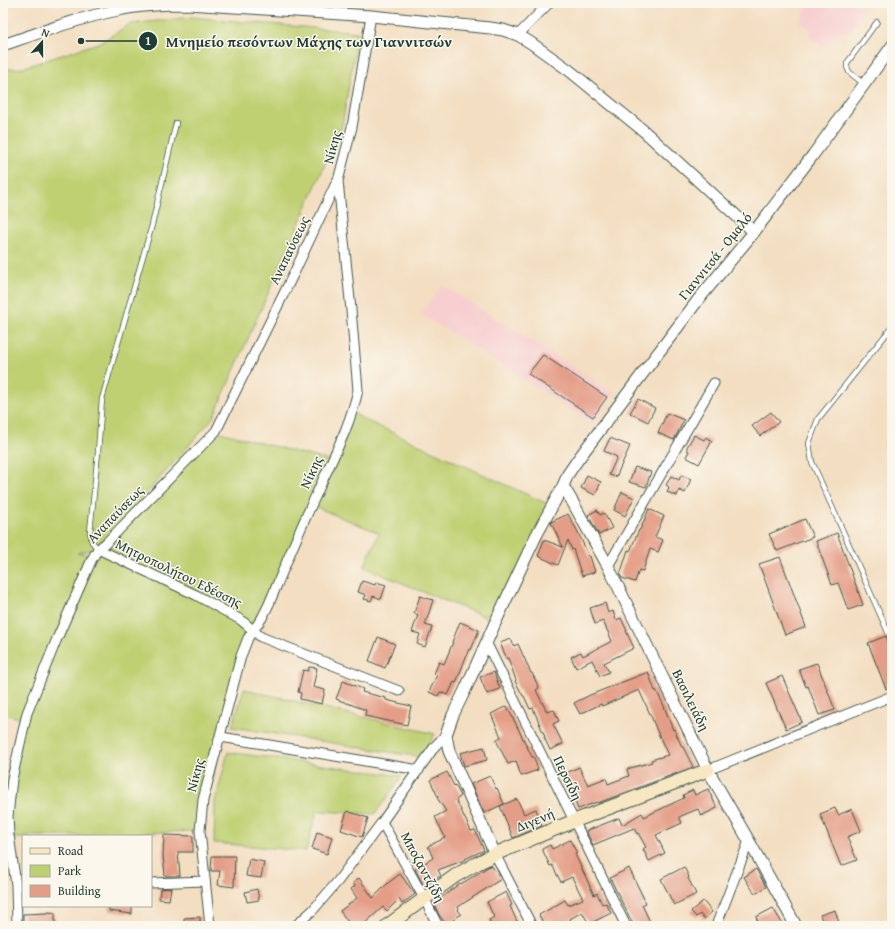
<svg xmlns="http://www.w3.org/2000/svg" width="895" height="929" font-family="'Gentium Book Plus',serif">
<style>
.built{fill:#f7cfd0}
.green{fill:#bfd072;stroke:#6f8653}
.building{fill:#e49d86}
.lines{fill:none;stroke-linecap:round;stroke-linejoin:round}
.service-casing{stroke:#3f5549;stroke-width:6}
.minor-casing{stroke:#3f5549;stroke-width:11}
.tertiary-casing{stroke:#3f5549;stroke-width:13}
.secondary-casing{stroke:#3f5549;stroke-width:15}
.service{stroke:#fff;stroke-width:4.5}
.minor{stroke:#fff;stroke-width:9}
.tertiary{stroke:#fff;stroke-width:11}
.secondary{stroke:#f7e8c3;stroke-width:13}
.labels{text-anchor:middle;stroke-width:3;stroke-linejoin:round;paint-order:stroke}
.street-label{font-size:14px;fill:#1f3d34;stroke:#fbf7ec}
.leader{fill:none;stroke:#1f3d34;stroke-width:1.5}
.callout-dot{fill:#1f3d34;stroke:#fbf7ec;stroke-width:1.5}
.mark-label{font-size:12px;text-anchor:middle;font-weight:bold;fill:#fff}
.callout-label{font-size:15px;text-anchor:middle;font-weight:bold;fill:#1f3d34;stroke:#fbf7ec;stroke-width:3;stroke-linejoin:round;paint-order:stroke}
</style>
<rect width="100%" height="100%" fill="#fbf7ec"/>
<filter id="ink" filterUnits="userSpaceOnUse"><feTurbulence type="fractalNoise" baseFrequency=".025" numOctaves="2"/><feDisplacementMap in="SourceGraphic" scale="8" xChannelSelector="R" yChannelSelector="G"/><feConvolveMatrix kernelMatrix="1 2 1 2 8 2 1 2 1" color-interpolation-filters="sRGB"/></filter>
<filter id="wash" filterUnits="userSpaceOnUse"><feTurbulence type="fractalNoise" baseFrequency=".012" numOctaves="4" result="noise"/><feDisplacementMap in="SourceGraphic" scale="16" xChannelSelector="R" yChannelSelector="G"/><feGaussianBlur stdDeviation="0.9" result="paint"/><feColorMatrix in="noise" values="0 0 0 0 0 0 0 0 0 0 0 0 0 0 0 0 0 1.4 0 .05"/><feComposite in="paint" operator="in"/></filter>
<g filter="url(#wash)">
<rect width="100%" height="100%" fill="#f3dec1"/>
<g class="built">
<polygon points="810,3 855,3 864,10 848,34 839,29 826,48 809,36 812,30 799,20"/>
<polygon points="442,285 614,393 593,423 421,314"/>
</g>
<g class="green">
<polygon points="192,17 358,32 342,126 213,418 98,548 77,553 94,555 216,431 326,460 330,462 352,412 363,419 552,506 496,621 433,596 364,567 379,533 311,505 241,656 200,831 67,836 23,836 23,838 3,838 3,804 8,771 17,730 21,719 4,713 3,716 3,69 22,68 101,42 130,24"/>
<polygon points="244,689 435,734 420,757 232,727"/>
<polygon points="228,752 402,776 375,814 317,811 306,851 214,843 215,802"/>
</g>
<g id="blocks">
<g class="building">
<polygon points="543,355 607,397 593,417 528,374"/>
<polygon points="638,399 655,408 648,422 630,413"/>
<polygon points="771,412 779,422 760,436 752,426"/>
<polygon points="667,413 684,420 674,440 658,433"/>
<polygon points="694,435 704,440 706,437 712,441 699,464 686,457 689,451 687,450 687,447"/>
<polygon points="610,438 630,446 616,477 609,475 617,457 604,451"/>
<polygon points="635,467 651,472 646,487 629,482"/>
<polygon points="587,475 601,482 595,495 581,488"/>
<polygon points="681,475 691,479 685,493 679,490 677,496 667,492 669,487 666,485 671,476 679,480"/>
<polygon points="622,492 634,498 625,516 614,510"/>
<polygon points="649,509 664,516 655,537 663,540 658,552 650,549 643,571 639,570 635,582 622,578 620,575 628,550 630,551 639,530 640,530"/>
<polygon points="597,510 600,515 604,513 612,528 599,535 588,515"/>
<polygon points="568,514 578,532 589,557 590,556 595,572 582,576 573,549 572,550 568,540 558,565 538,556 544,540 563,547 551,523 551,522"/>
<polygon points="805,519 813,537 777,551 769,534"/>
<polygon points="837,533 863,605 848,610 838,583 832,585 816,541"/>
<polygon points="780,557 806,627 785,635 759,564"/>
<polygon points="362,581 375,585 376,582 386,585 381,599 373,596 371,601 364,599 366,595 358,592"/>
<polygon points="420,596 433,600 425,625 432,627 425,647 417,644 420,634 412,632 418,615 414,613"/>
<polygon points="605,603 608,613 613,611 616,620 621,618 627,631 626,631 634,648 604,663 609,672 600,676 592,660 576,668 571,657 581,652 583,656 612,641 603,621 595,624 590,608"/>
<polygon points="460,622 479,630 471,650 469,649 456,683 454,682 448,695 440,692 438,696 429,692 437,675 434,674 439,662 444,664 453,642 452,642"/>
<polygon points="886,636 892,653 892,686 886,689 868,643"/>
<polygon points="378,637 395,644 385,668 369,661"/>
<polygon points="511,639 514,646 518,644 531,673 532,673 539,688 536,690 547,712 554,710 559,721 553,724 563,744 550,750 544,737 545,737 533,708 530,709 524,696 523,696 515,681 516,680 508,658 507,659 500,643"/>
<polygon points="817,663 835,710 819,715 808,686 806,687 799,669"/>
<polygon points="309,667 317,668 313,687 325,690 322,704 300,699 301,693 298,692 303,670 308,671"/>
<polygon points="494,672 500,689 487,694 480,677"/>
<polygon points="648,672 655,691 656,690 664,706 673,730 674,729 682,747 683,747 693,767 598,803 597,802 578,809 568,785 567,786 562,775 579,767 588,785 606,778 608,784 629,776 627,769 652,762 651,760 668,755 657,731 651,716 639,690 602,706 601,704 580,714 574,703 590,695"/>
<polygon points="782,676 802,722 786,729 766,683"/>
<polygon points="343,681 363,689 362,692 386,698 386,700 411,706 407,725 365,716 366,710 336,699"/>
<polygon points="507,706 532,757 534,757 538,770 521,776 516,761 508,764 496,740 501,737 491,714"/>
<polygon points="484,747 487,760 464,766 460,753"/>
<polygon points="447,772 454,786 455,785 461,796 456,800 471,831 475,830 484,850 465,859 465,860 438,870 441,876 424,886 415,869 433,858 428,846 441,840 441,839 445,837 435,817 446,811 437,798 438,797 430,780"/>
<polygon points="490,776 496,789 497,788 504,804 484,813 471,784"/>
<polygon points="708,789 717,808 701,816 698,809 679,817 682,823 656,835 665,853 649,861 643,849 646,847 638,833 637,834 634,828 593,845 586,831 619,818 622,825 642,813 644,817 684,798 683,795 693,790 695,795"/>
<polygon points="517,799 524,814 536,809 542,826 513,838 500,806"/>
<polygon points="835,808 838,815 852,809 861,831 847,837 857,860 841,866 820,814"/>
<polygon points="347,811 368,818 362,837 341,830"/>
<polygon points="317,832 332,837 327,854 312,849"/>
<polygon points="164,835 193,836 193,852 178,852 180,876 165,876 163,855"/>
<polygon points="570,840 577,853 575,854 594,895 597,893 602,904 606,903 611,913 589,924 582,912 570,919 572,926 545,926 539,915 565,900 568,905 583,899 572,877 561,882 552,865 550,866 542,849 550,845 552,849"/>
<polygon points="212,856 235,856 234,887 218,885 220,871 211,871"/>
<polygon points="249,859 264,862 261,878 246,876"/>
<polygon points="491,865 501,879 458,907 459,909 458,910 461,914 447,925 439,915 434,904 460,883 461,884"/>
<polygon points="684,867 689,877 688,878 696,894 674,905 661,879"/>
<polygon points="629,868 646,903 642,905 652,926 634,926 610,878"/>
<polygon points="756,869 766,887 755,894 744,877"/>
<polygon points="400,874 415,894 402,904 399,899 387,911 383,907 362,926 351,926 340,911 357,898 351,889 355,886 353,883 359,878 373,898 388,883"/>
<polygon points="171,888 169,900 159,899 160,889"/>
<polygon points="257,889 259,900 247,902 245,892"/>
<polygon points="506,892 512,905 510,906 519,926 492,926 489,920 494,917 487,902"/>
<polygon points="703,901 712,912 704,919 700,914 696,917 691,911"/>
<polygon points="109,906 132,906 132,914 109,911"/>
<polygon points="773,908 782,923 776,926 760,926 756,917"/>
<polygon points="835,910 840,926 824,926 820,915"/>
<polygon points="48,912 55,913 55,926 23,926 23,914 48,913"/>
<polygon points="200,917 200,926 184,926 184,918"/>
</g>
</g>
</g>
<g filter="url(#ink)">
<use href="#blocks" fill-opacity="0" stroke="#3f5549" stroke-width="1"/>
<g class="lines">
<defs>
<g id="service">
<polyline points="864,84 849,72 847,67 847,63 877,22"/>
<polyline points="892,327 818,419 809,443 812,462 892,641"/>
<polyline points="98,549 92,542 90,532 98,452 102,399 152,225 176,123"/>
</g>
<g id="minor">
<polyline points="518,35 549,3"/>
<polyline points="98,549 196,595 241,620 261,637 399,691"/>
<polyline points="608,566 714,383"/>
<polyline points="486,642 626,926"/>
<polyline points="221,737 419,770"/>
<polyline points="708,770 892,696"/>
<polyline points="382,822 424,898 438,926"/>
<polyline points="495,854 532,926"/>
<polyline points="151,883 205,881"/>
<polyline points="17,926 16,885 9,835 8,816 12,779 27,713 56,641 92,559 98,549 106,543 216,431 296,269 337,181"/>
<path d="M210,926L200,831L203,800L241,656L248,638L262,618L269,604C284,568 299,531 316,495C331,461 350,427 358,390L351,310L338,181L352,127L371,16"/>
<polyline points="295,926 313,910 338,881 382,822 435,746 446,735"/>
<polyline points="716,926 749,841"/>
</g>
<g id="tertiary">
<path d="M3,45C41,32 79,18 118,10C141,5 165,4 188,4L371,16L490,28L503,30L518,35L531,43L570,71L645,132L754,232"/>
<polyline points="563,486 572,501 608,566 708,770 749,841 796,926"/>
<polyline points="495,854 449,751 446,735 453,715 466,688 496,621 536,536 563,486 568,474 579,458 698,300 754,232 813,155 892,46"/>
</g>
<polyline id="secondary" points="387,926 455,876 476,864 495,854 574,821 708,770"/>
</defs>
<use href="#service" class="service-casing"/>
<use href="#minor" class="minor-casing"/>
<use href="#tertiary" class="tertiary-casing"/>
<use href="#secondary" class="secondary-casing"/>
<use href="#service" class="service"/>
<use href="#minor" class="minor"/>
<use href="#tertiary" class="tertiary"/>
<use href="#secondary" class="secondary"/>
</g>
</g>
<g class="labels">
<g class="street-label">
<text transform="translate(332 147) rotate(-75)" y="5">Νίκης</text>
<text transform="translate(289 250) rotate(-64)" y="5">Αναπαύσεως</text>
<text transform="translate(715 256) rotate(-51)" y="5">Γιαννιτσά - Ομαλό</text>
<text transform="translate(311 472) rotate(-65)" y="5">Νίκης</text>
<text transform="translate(115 514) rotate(-46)" y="5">Αναπαύσεως</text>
<text transform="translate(179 573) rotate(26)" y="5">Μητροπολήτου Εδέσσης</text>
<text transform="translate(691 700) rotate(64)" y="5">Βασιλειάδη</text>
<text transform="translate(195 775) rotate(-75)" y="5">Νίκης</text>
<text transform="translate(568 778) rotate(64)" y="5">Περσίδη</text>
<text transform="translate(535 820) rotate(-22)" y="5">Διγενή</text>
<text transform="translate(423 867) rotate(62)" y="5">Μποζαντζίδη</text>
</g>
</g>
<path class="leader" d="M81 41L148 41"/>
<g class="callout-dot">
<circle cx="81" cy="41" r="4"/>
<circle cx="148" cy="41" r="10"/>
</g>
<g class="mark-label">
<text x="148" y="45">1</text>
</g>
<g class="callout-label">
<text x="309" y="47">Μνημείο πεσόντων Μάχης των Γιαννιτσών</text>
</g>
<rect width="895" height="929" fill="none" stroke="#fbf7ec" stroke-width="16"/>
<rect x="22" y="835" width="130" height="72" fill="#fbf7ec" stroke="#a3ada2"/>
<rect x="30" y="848" width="20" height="6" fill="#f7e8c3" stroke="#a3ada2"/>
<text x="58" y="855" font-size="12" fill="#1f3d34">Road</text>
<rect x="30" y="865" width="20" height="12" fill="#bfd072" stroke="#a3ada2"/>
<text x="58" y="875" font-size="12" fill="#1f3d34">Park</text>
<rect x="30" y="885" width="20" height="12" fill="#e49d86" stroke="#a3ada2"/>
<text x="58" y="895" font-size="12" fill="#1f3d34">Building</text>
<g transform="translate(42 42) rotate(21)" stroke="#fbf7ec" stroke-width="3" paint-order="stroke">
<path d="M0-3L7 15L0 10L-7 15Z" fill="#1f3d34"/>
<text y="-6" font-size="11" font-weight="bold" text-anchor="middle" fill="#1f3d34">N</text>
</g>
</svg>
